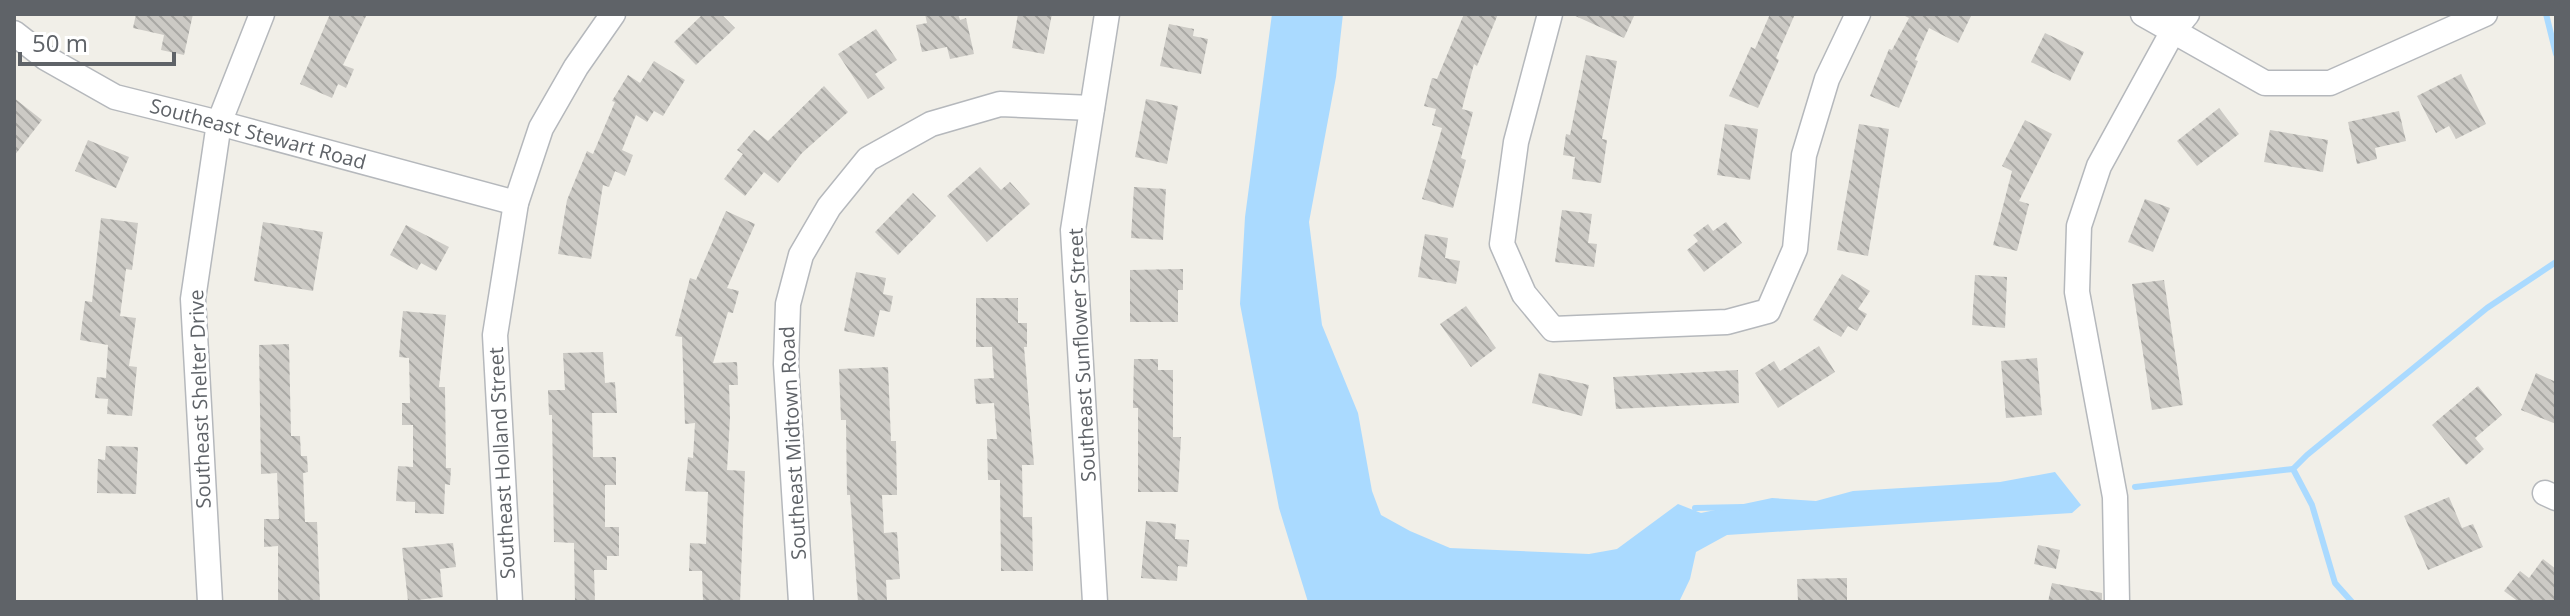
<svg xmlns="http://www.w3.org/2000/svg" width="2570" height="616" font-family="'Open Sans',sans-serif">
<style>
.water{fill:#aadaff}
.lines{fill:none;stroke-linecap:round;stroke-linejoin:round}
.stream{stroke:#aadaff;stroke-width:6}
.building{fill:url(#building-back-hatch)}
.street-casing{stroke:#b5b8bc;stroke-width:27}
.street{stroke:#fff;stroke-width:24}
.labels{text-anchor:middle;stroke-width:6;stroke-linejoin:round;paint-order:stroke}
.street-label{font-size:20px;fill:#5f6368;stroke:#fff}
</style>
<defs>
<pattern id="building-back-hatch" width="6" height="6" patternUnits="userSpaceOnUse" patternTransform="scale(2)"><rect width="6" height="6" fill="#cccac5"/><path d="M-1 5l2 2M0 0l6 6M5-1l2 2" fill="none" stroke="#a9a8a4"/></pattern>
</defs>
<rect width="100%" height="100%" fill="#f1efe8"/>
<polygon class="water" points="1272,14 1343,14 1336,77 1309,222 1322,325 1358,413 1372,491 1381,515 1410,531 1450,548 1589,554 1617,549 1678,504 1701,513 1772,498 1816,501 1853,491 2000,482 2055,472 2081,505 2072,513 1727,535 1696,552 1690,579 1679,602 1308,602 1279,508 1240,304 1245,217"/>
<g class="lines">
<g class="stream">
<polyline points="2546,14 2556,54"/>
<polyline points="2135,487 2293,469"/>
<polyline points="1695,508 1743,507"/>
<polyline points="2352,602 2335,583 2312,505 2293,469 2307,455 2487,308 2556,262"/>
</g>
</g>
<g class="building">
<polygon points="136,14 193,14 184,55 161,50 164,35 133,28"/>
<polygon points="330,14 367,14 343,65 354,69 346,88 338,84 332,98 300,84"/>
<polygon points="703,14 721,14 735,28 696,65 674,42"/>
<polygon points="925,14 958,14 960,20 966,18 974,54 950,59 947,47 922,52 916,25 927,23"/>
<polygon points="1018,14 1052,14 1044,54 1012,48"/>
<polygon points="1464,14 1498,14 1477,66 1474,64 1462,109 1473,112 1461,158 1466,160 1453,208 1422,199 1442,128 1432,125 1436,109 1424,106 1432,78 1437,79"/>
<polygon points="1571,14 1635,14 1624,38"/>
<polygon points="1770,14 1795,14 1776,58 1779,60 1758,108 1729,96 1751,47 1755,49"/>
<polygon points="1901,14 1972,14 1958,43 1929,28 1915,60 1918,61 1899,108 1870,96 1889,49 1892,50 1909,18"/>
<polygon points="1169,24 1194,29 1193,36 1208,39 1201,74 1160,66"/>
<polygon points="876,29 897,60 875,74 885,88 868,99 838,54"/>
<polygon points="2045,33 2084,52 2070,81 2031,62"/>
<polygon points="1586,55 1617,61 1602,139 1607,140 1601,183 1572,179 1575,157 1563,155 1566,134 1570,135"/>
<polygon points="654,61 685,80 663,116 654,111 647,122 636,115 622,150 633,155 625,176 615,171 609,187 603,185 591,259 558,254 567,200 587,151 593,154 615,102 612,101 628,75 640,83"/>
<polygon points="2461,74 2486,124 2456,139 2449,126 2436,133 2417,96"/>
<polygon points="824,86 848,112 802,153 778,183 764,172 745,196 724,179 743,154 737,150 754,130 768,141"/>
<polygon points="14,98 42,120 14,156"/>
<polygon points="1146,99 1178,106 1167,164 1135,157"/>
<polygon points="2219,108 2239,134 2197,166 2177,141"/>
<polygon points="2399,111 2406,141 2375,148 2377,159 2357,164 2348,122"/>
<polygon points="2025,120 2052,134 2019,201 2029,204 2017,251 1993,245 2012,171 2002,166"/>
<polygon points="1725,124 1758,129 1750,180 1717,175"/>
<polygon points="1859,124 1889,129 1868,256 1837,250"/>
<polygon points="2270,130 2328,140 2323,172 2264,162"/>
<polygon points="88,140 129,157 116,188 75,171"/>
<polygon points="980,167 1001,190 1010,182 1030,204 987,242 947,196"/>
<polygon points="1134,187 1166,189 1163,240 1131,238"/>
<polygon points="913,193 936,216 898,255 875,232"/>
<polygon points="2145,199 2170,208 2153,252 2128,242"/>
<polygon points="1562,210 1592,214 1588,243 1597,244 1594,267 1555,262"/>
<polygon points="726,211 755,224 727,288 739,291 733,313 728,312 713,363 737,362 738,385 729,385 730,418 727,470 745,471 740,602 703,602 702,571 689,571 690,543 706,544 708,492 685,491 688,457 693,458 695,423 685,424 682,337 675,336 690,278 696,280"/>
<polygon points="101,218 138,223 132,270 126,269 120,316 136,318 129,366 137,367 132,416 107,414 108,399 95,398 97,377 106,378 108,345 80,340 85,301 92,302"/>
<polygon points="263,222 323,232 313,291 254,281"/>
<polygon points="1726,222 1742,243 1704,272 1687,250 1698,241 1693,235 1708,224 1713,231"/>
<polygon points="406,225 449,247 436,271 421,263 417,270 390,255"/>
<polygon points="1425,234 1448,238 1445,258 1460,261 1456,284 1418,277"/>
<polygon points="1183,269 1183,290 1178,290 1178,322 1130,322 1130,270"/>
<polygon points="856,272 886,278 883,294 893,296 890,312 880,310 874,337 844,331"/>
<polygon points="1842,274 1870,291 1858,309 1867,314 1857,331 1848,326 1841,337 1813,320"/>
<polygon points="1975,275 2007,277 2005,328 1972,325"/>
<polygon points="2164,280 2183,405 2152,410 2132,284"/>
<polygon points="976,298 1018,298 1018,323 1027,323 1027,347 1024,347 1034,465 1022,465 1023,517 1032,517 1033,571 1001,571 1000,480 988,480 987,439 997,439 994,403 976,404 974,379 994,378 992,347 976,347"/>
<polygon points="1466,306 1496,348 1471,367 1440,324"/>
<polygon points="403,311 446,315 439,387 445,387 446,468 451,468 450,485 445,484 444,514 415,513 415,502 396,501 398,466 413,467 413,425 402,425 402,403 410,403 409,358 399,357"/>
<polygon points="289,344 291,436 300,436 301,456 307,456 308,472 303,473 305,522 317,522 320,602 278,602 278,546 264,547 264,519 279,519 277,473 261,474 259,345"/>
<polygon points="1819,346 1835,372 1778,408 1755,373 1774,361 1780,371"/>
<polygon points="603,352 605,383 615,382 617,413 592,413 593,457 616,457 616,485 605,485 605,527 619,527 619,556 607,556 607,570 594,570 595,602 575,602 574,543 554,542 552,415 549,415 548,390 565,390 563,353"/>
<polygon points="2037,358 2042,415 2006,418 2001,361"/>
<polygon points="1134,359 1158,359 1158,370 1173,370 1173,437 1181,437 1178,492 1138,492 1138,408 1133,408"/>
<polygon points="888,367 891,441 896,441 897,495 882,495 884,533 897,532 900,579 886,580 887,602 858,602 850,495 847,495 846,420 841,420 839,369"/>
<polygon points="1738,370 1739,403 1616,409 1613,377"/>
<polygon points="1539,373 1589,385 1582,416 1532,403"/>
<polygon points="2536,373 2556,382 2556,424 2521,410"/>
<polygon points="2478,386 2502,415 2475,438 2484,449 2466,465 2432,425"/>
<polygon points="106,446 138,447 136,494 97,493 98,459 105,460"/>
<polygon points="2449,497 2462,528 2473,524 2483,547 2428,570 2404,516"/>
<polygon points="1146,521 1176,524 1175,539 1189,540 1187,567 1178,566 1177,581 1141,578"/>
<polygon points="453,543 456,567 440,569 443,597 408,601 402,548"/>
<polygon points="2038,545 2060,550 2056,569 2034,564"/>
<polygon points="2543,559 2556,569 2556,602 2519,602 2504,591 2520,571 2529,578"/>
<polygon points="1847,578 1847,602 1798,602 1797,579"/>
<polygon points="2052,583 2102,593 2102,602 2048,602"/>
</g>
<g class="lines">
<defs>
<g id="street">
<polyline points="1550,14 1516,142 1502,244 1524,294 1553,329 1727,322 1768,311 1795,249 1804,155 1827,79 1858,14"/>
<polyline points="2143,14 2265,83 2330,83 2485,14"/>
<polyline points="14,33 46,58 115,97 219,123 516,203"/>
<polyline points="2545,493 2556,498"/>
<polyline points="210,602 193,299 219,123 262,14"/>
<polyline points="510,602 495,335 516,203 541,128 576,67 613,14"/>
<polyline points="801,602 786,364 788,304 801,255 829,207 868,159 931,124 1000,104 1092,108"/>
<polyline points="1095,602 1073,230 1107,14"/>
<polyline points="2117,602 2115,497 2077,292 2079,226 2099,166 2173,31 2187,14"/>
</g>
</defs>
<use href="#street" class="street-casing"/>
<use href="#street" class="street"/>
</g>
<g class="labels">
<g class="street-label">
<text transform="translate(258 134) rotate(15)" y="7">Southeast Stewart Road</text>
<text transform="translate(1082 355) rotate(-93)" y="7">Southeast Sunflower Street</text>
<text transform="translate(200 399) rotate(-92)" y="7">Southeast Shelter Drive</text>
<text transform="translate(793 443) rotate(-93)" y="7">Southeast Midtown Road</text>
<text transform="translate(502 463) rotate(-93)" y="7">Southeast Holland Street</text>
</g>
</g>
<rect width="2570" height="616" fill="none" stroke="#5f6368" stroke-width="32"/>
<path d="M20 52v12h154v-12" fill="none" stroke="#5f6368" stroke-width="4"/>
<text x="32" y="52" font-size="24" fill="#5f6368" stroke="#ffffff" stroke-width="6" paint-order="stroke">50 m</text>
</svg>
